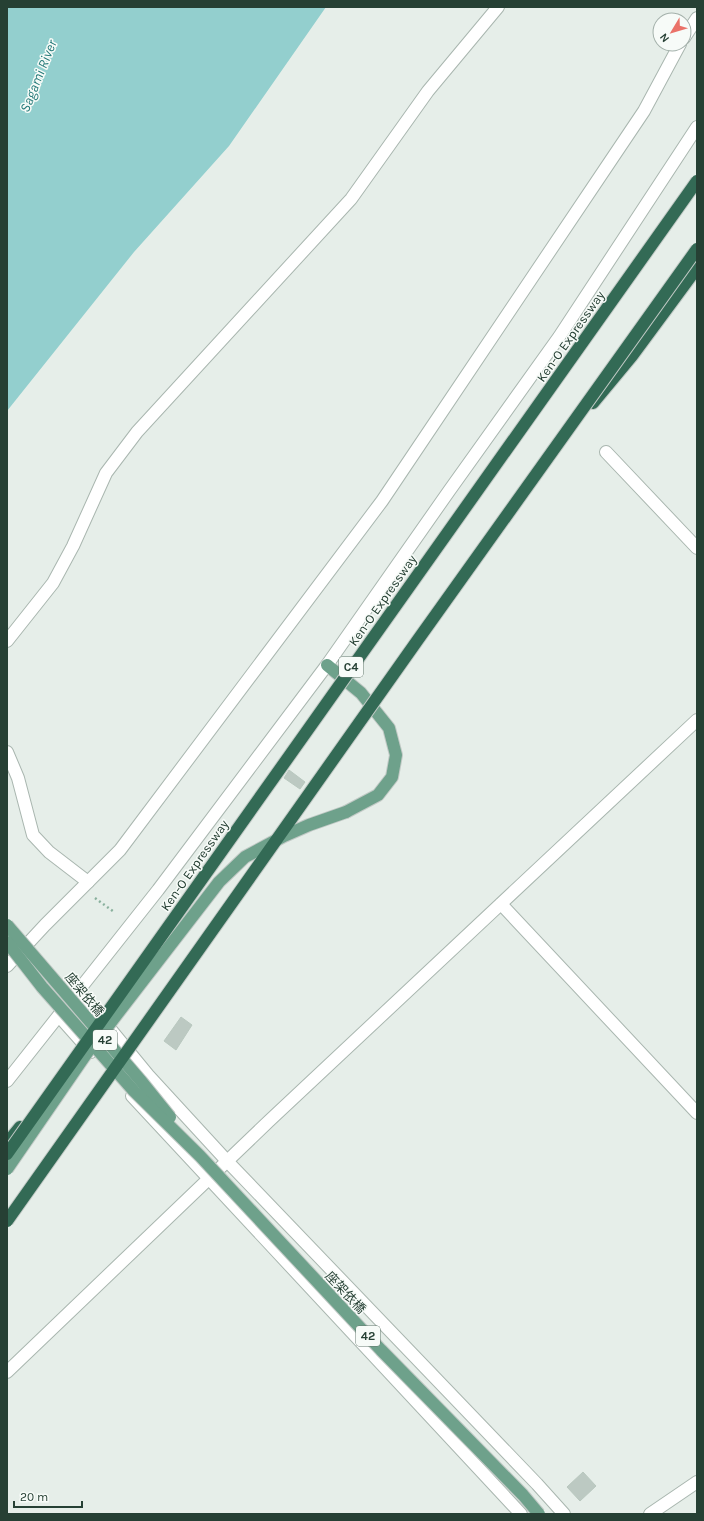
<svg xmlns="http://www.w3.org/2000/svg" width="704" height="1521" font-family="Karla,'Noto Sans JP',sans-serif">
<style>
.water{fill:#93cfce}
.building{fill:#bcc9c2;stroke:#b9c8bf}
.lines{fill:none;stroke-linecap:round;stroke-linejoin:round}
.minor-casing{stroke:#a9b6af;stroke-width:14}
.tertiary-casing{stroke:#a9b6af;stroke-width:14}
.primary-casing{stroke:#c2cac6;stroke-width:14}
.motorway-casing{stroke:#c2cac6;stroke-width:14}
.path{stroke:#89b09d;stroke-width:2.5;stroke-dasharray:2 3;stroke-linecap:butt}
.minor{stroke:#fff;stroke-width:12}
.tertiary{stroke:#fff;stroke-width:12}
.primary{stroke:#6ea18b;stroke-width:12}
.motorway{stroke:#336a55;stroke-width:12}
.primary-bridge-casing{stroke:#c2cac6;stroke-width:14;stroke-linecap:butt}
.motorway-bridge-casing{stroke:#c2cac6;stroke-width:14;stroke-linecap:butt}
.primary-bridge{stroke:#6ea18b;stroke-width:12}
.motorway-bridge{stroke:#336a55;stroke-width:12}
.labels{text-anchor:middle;stroke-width:3;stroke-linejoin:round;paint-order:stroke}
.shield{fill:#f7fbf8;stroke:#65786f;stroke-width:1}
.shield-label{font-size:12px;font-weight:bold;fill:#264034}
.street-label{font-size:13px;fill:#264034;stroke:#f7fbf8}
.water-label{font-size:14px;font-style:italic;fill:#237978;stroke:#f7fbf8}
</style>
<rect width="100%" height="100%" fill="#e6eee9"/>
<polygon class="water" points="7,7 326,7 229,146 134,252 7,411"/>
<g class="building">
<polygon points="289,770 305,782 300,789 284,778"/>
<polygon points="181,1017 192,1025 176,1050 164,1041"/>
<polygon points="583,1472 596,1486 580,1501 567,1487"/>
</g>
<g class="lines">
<defs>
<g id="minor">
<polyline points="684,38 697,18"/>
<polyline points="606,452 697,548"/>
<polyline points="7,641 53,583 73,546 106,473 137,432 351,199 428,91 498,7"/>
<polyline points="7,752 18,778 33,835 49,852 88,882"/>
<polyline points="501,904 697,1113"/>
<polyline points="7,966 45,925 120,850 382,501 644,111 680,44"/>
<polyline points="79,991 148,1075 227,1161 537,1484 564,1514"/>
<polyline points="59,1016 91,1052"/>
<polyline points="132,1096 521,1514"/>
<polyline points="650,1514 697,1482"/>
</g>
<g id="tertiary">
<polyline points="7,1081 158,890 327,665 449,491 559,337 697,127"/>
<polyline points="7,1372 269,1121 697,720"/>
</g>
<polyline id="primary" points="327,665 361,693 389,728 396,755 392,777 378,795 346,812"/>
<g id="motorway">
<polyline points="593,403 632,356 697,268"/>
<polyline points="7,1143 20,1127"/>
</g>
</defs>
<use href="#minor" class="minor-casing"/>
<use href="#tertiary" class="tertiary-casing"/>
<use href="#primary" class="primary-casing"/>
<use href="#motorway" class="motorway-casing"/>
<polyline class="path" points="95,898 114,912"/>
<use href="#minor" class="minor"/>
<use href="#tertiary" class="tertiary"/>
<use href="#primary" class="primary"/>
<use href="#motorway" class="motorway"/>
<defs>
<g id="primary-bridge">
<polyline points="7,925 141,1081 170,1117"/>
<polyline points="7,942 42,987 134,1091 200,1156 381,1350 523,1495 539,1514"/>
<polyline points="101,1035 219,882 245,857 284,836 309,825 346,812"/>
<polyline points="7,1169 93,1044"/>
</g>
<g id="motorway-bridge">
<polyline points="7,1154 697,181"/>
<polyline points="7,1221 417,641 697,249"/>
</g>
</defs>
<use href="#primary-bridge" class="primary-bridge-casing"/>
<use href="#motorway-bridge" class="motorway-bridge-casing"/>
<use href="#primary-bridge" class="primary-bridge"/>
<use href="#motorway-bridge" class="motorway-bridge"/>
</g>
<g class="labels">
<g class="shield">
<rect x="339" y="657" width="24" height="20" rx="3"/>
<rect x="93" y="1030" width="24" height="20" rx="3"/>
<rect x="356" y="1326" width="24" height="20" rx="3"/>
</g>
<g class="shield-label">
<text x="351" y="671">C4</text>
<text x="105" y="1044">42</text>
<text x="368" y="1340">42</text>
</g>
<g class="street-label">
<text transform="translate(570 336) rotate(-55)" y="5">Ken-O Expressway</text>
<text transform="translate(382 600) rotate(-55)" y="5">Ken-O Expressway</text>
<text transform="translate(194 865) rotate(-55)" y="5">Ken-O Expressway</text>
<text transform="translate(85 994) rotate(50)" y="5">座架依橋</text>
<text transform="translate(346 1292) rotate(47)" y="5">座架依橋</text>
</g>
<g class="water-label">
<text transform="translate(38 76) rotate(-68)" y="5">Sagami River</text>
</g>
</g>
<rect width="704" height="1521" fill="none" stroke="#264034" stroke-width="16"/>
<g transform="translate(672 32) rotate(232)"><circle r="19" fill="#f7fbf8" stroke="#a3b0aa"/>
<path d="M0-3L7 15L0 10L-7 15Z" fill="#ea7269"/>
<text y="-6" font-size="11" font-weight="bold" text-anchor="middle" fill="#264034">N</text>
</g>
<path d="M14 1501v6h68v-6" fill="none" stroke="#264034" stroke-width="2"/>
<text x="20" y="1501" font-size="12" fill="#264034" stroke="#f7fbf8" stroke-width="3" paint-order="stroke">20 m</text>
</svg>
